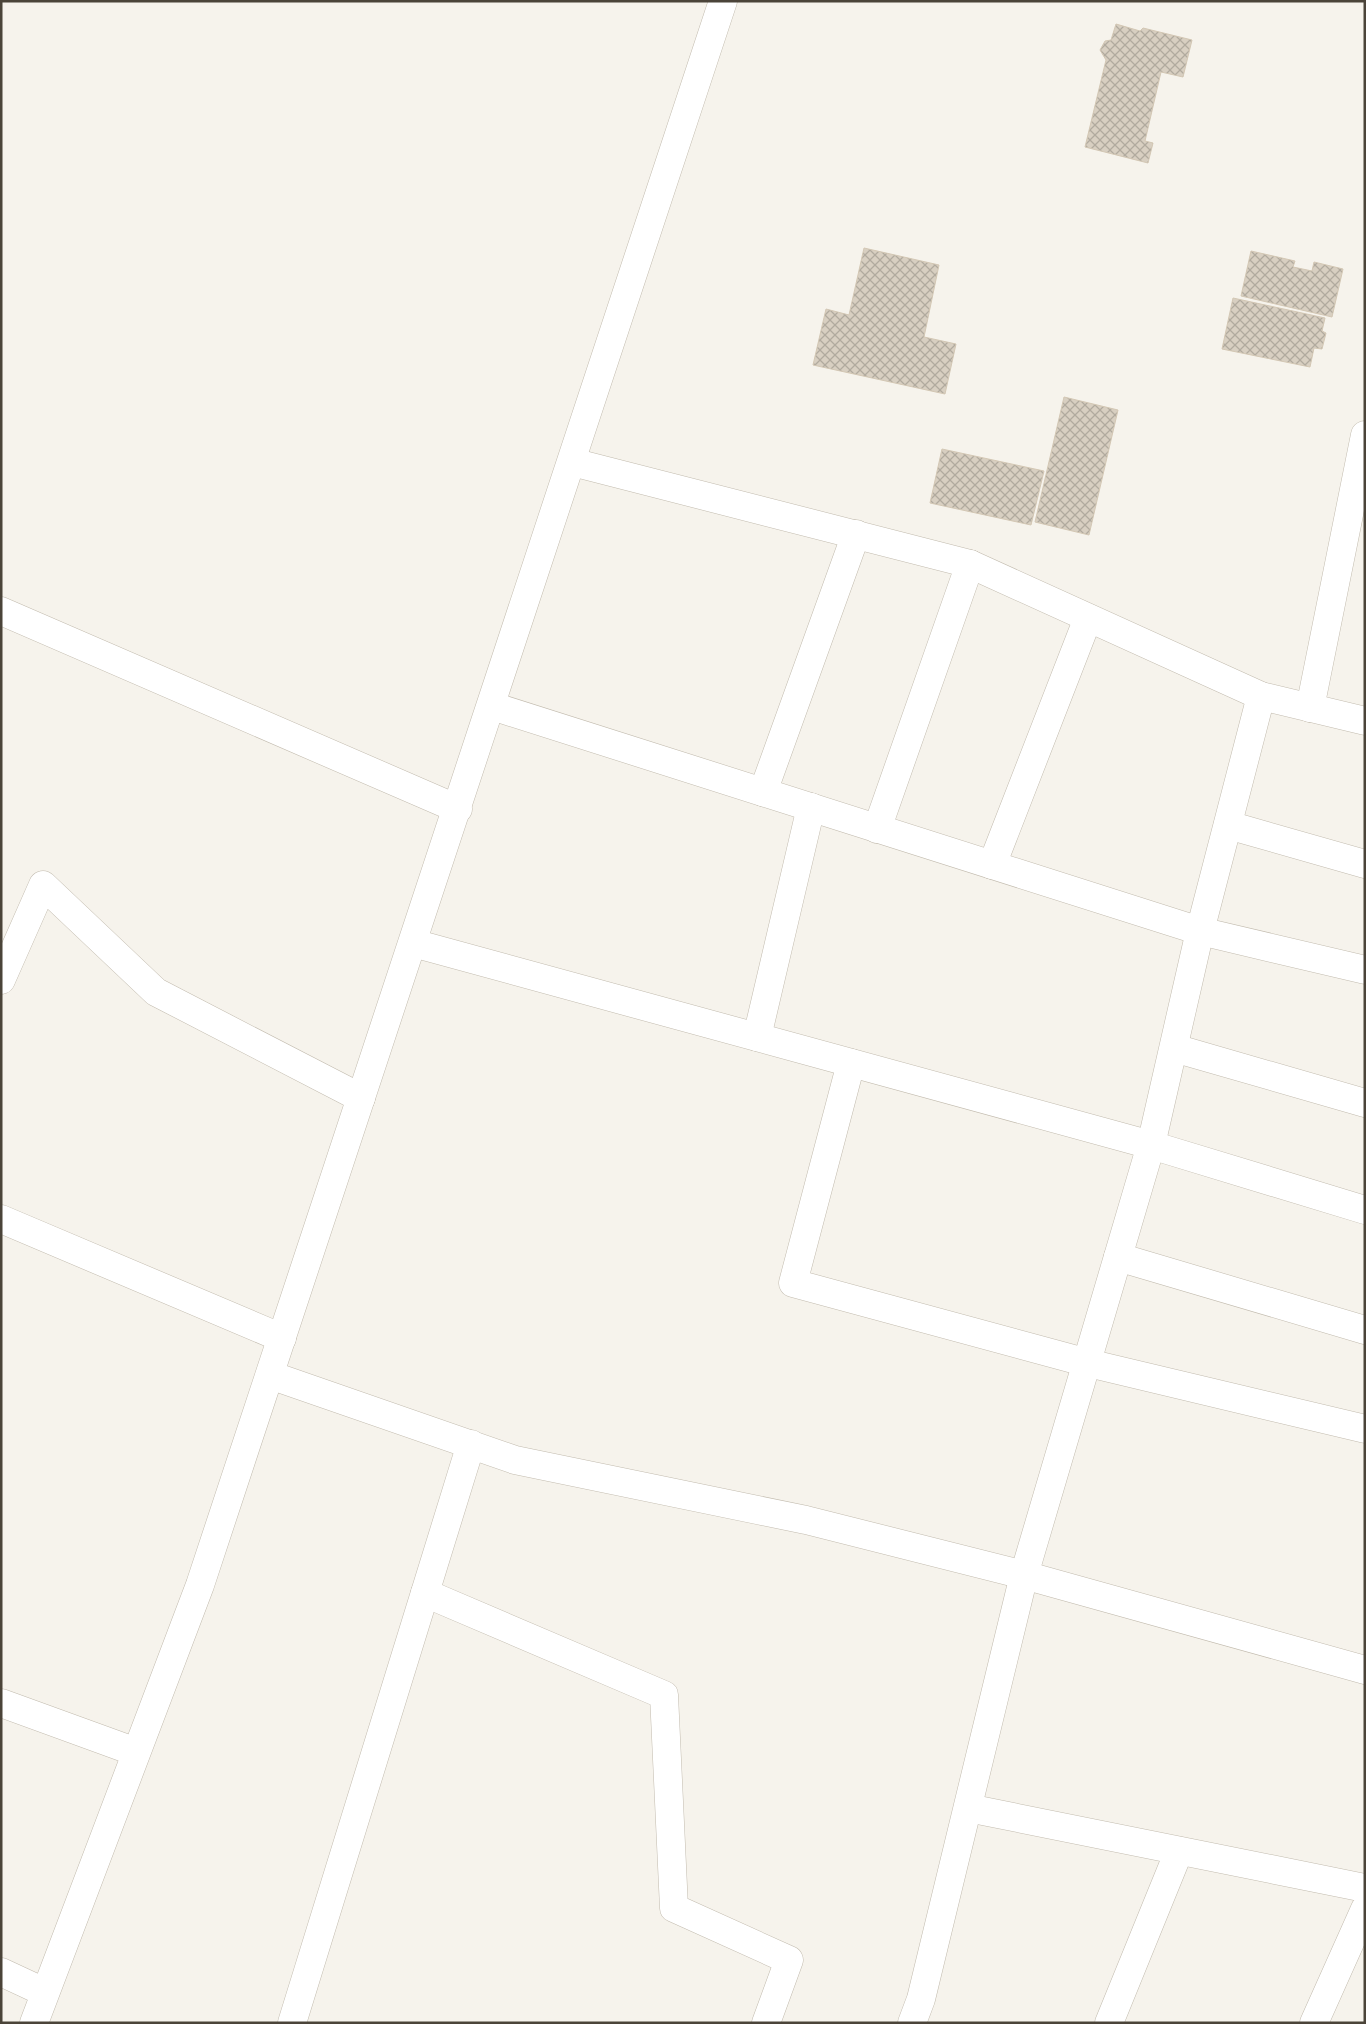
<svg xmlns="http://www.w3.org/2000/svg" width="1366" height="2024" font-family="'DM Sans',sans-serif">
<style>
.building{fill:url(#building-cross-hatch);stroke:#d3c7b4}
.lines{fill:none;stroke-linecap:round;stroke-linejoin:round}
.street-casing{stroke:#c2bbae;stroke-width:29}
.street{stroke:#fff;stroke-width:28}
</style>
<defs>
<pattern id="building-cross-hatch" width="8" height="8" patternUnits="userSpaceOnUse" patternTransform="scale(1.25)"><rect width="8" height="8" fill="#d8cfc1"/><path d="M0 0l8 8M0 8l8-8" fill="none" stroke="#b1aa9e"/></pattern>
</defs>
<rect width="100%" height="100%" fill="#f6f3ec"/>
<g class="building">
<polygon points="1116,24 1140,31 1143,28 1192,40 1183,77 1161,72 1145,141 1153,143 1148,163 1085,147 1106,60 1100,50 1105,41 1111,40"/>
<polygon points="864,248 939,265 924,337 956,344 945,394 813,365 826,309 849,315"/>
<polygon points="1251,251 1295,261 1293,267 1312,271 1314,262 1343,269 1332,317 1241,296"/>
<polygon points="1233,298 1325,318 1322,331 1326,333 1322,349 1314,348 1310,367 1222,349"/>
<polygon points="1064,397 1118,410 1089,535 1035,522"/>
<polygon points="942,449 1044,471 1031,525 930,503"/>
</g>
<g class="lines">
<defs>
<g id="street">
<polyline points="572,462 970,564 1261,696 1365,721"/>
<polyline points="1,611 458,809"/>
<polyline points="492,706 1200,931 1365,970"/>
<polyline points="1310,708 1365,435"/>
<polyline points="763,792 856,534"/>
<polyline points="1228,825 1365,864"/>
<polyline points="877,829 970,564"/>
<polyline points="992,865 1088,618"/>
<polyline points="413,943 1151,1145 1365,1210"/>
<polyline points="1,980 43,885 156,992 361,1098"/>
<polyline points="757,1037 811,807"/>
<polyline points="1174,1048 1365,1103"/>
<polyline points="851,1063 793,1283 1088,1363 1365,1429"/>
<polyline points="1,1219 282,1338"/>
<polyline points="1118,1257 1365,1330"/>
<polyline points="270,1375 515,1460 806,1520 1024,1575 1365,1670"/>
<polyline points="425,1593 664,1695 674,1908 789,1960 766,2023"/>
<polyline points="1,1703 136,1752"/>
<polyline points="968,1808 1365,1888"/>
<polyline points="1,1972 44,1992"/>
<polyline points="34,2023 200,1585 723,1"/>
<polyline points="292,2023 471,1444"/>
<polyline points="912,2023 921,1999 1024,1575 1151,1145 1200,931 1261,696"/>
<polyline points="1109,2023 1179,1851"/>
<polyline points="1314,2023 1365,1909"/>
</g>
</defs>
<use href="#street" class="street-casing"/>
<use href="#street" class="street"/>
</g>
<rect width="1366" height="2024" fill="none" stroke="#4b4439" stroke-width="5"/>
</svg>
